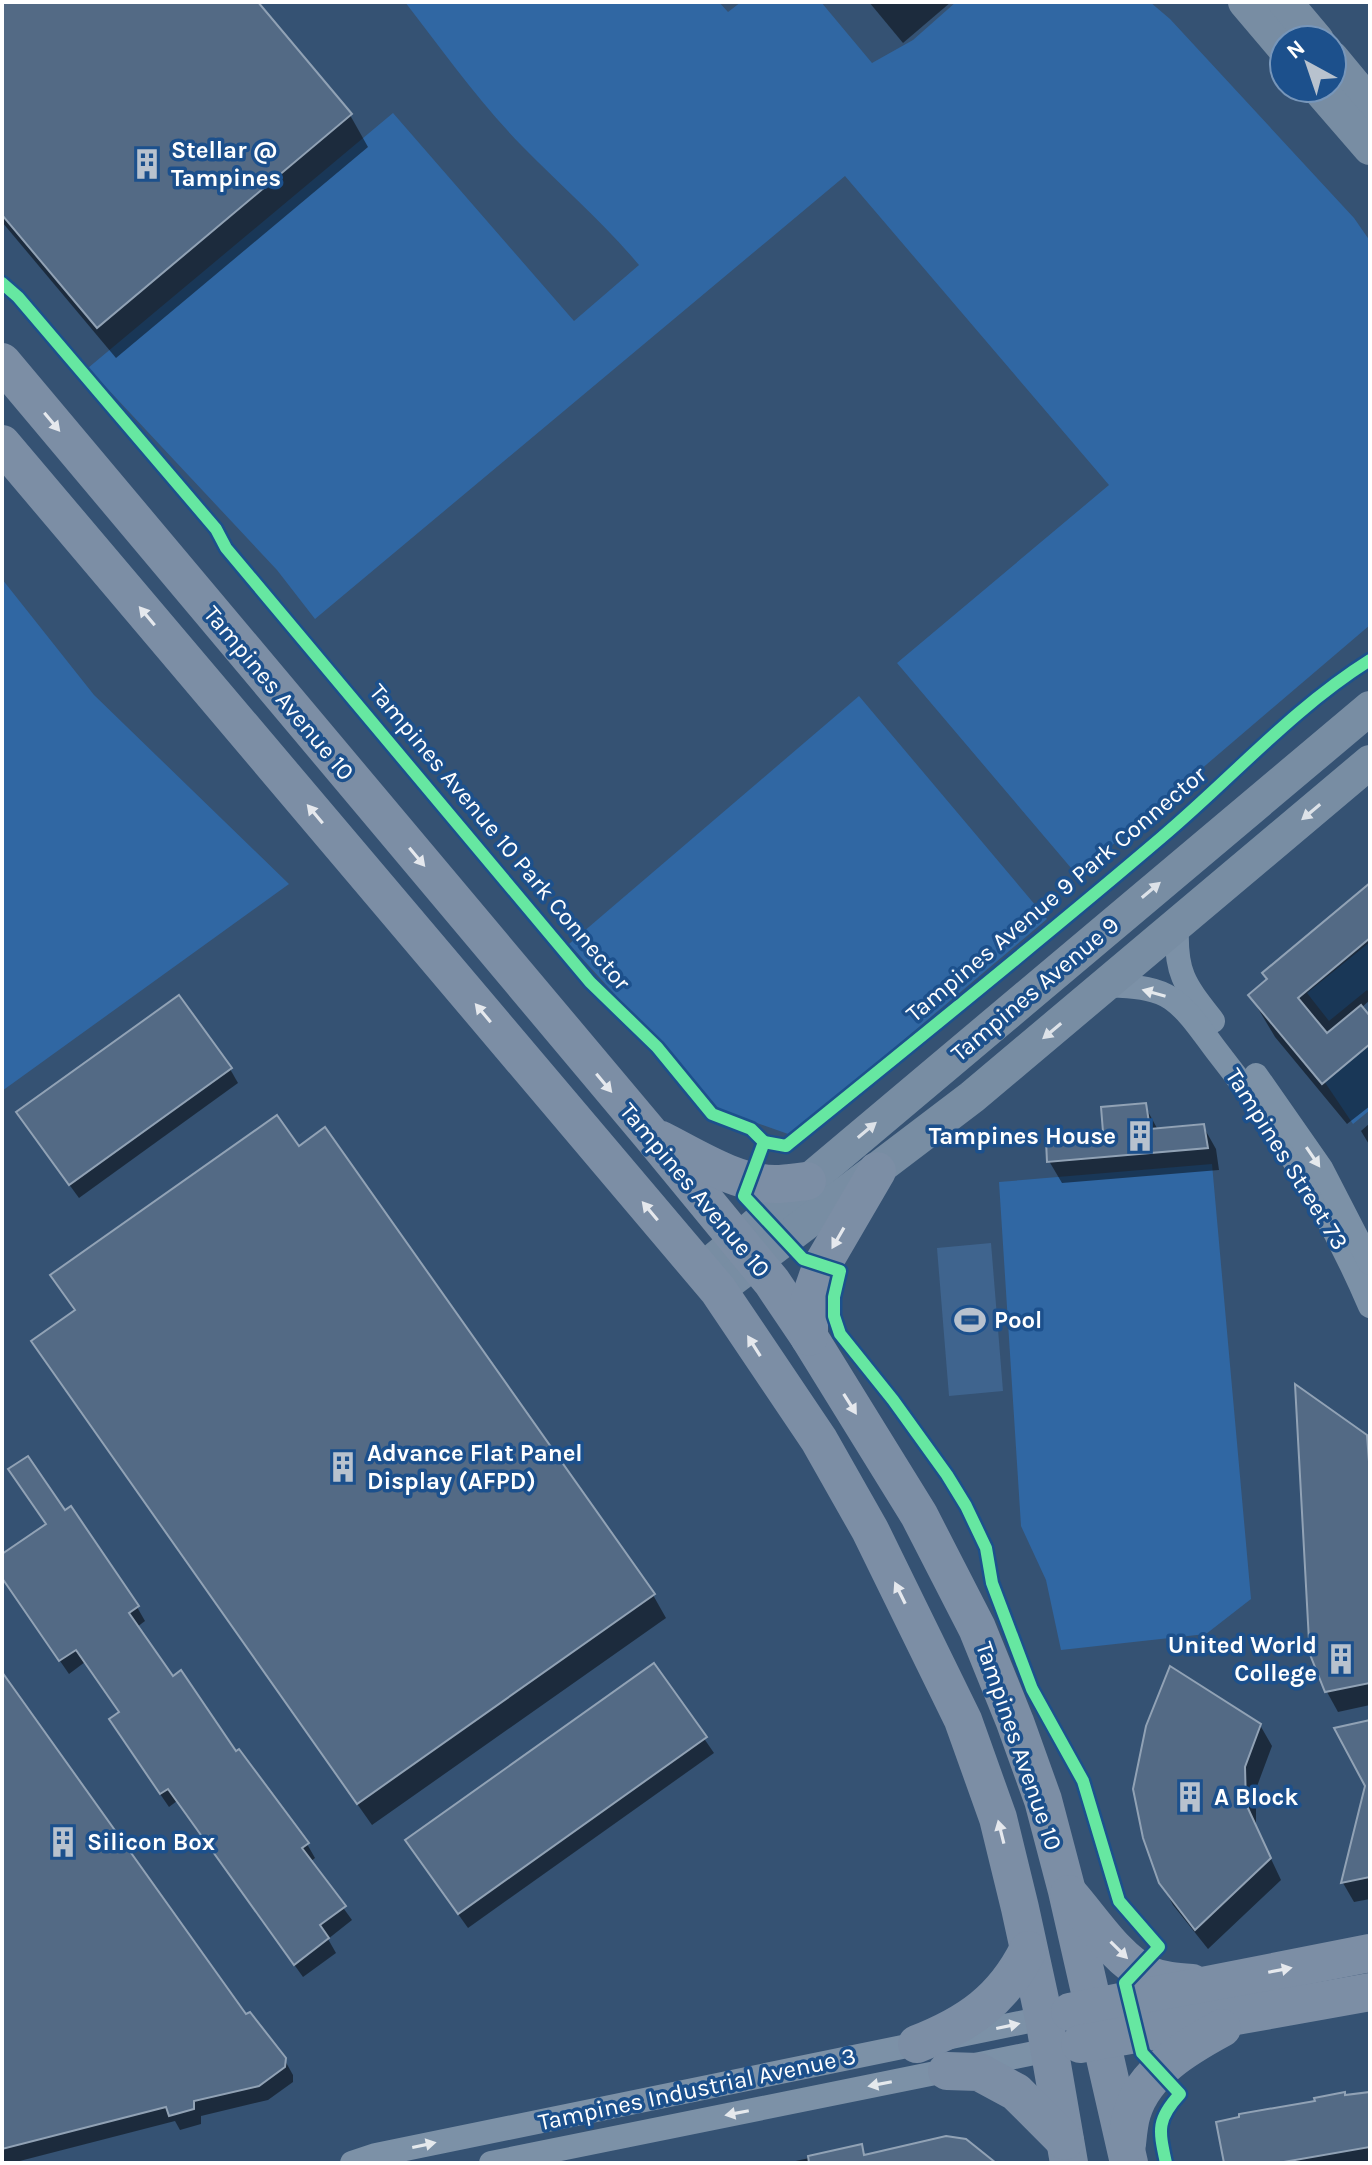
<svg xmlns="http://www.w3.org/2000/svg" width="1372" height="2165" font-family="Karla,sans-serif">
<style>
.green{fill:#3067a3}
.water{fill:#3f648e}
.shadow{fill:#0007}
.building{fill:#536a85;stroke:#91a2b5;stroke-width:2}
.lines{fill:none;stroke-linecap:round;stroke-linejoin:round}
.street{stroke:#7c91a7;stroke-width:24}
.secondary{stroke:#788da3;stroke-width:34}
.primary{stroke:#7c8ea5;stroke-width:38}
.cycleway-casing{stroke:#1c508c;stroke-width:17}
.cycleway{stroke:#66e7a1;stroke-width:12}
.oneway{fill:#e5e8ed}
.oneway2{fill:#dde2e8}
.oneway3{fill:#e5e9ed}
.labels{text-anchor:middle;stroke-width:7;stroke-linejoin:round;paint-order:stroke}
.poi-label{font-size:24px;font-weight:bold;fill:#fff;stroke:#1c508c;text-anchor:start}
.street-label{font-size:24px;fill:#fff;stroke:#1c508c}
</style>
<rect width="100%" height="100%" fill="#355273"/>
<g class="green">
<path d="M405,2H719L728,12L741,2H821L872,63L913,40L956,2H1150L1170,19L1354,218L1370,241V625L1077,875L897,663L1109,485L845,176L315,619L277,570L88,368L393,113L574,321L639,265C603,222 561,186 522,146C479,102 443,51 405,2Z"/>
<polygon points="2,579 94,695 289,884 2,1091"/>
<polygon points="859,696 1047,919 791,1135 720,1110 569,944"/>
<polygon points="1370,942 1370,993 1367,990 1329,1021 1307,993"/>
<polygon points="1370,1038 1370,1110 1353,1124 1322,1078"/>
<polygon points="1212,1164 1251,1599 1206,1634 1061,1650 1046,1580 1021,1526 999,1182"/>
</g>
<polygon class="water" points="991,1243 1003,1391 949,1396 937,1248"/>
<g class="shadow">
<polygon points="2,2 255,2 350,115 368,147 116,358 2,222"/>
<polygon points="869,2 951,2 903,43"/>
<polygon points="1370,886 1370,1000 1361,1008 1370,1020 1370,1106 1347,1124 1275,1037 1250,995"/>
<polygon points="230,1069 238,1083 79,1198 27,1127"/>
<polygon points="1145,1106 1158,1130 1203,1126 1216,1149 1219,1170 1062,1183 1049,1161 1105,1134"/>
<polygon points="1370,1123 1370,1146 1361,1131"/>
<polygon points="299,1149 653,1595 666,1618 372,1825 46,1363 33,1341 75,1312 53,1276"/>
<polygon points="1366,1436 1370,1443 1370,1705 1338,1712 1327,1692 1311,1642"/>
<polygon points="65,1513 137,1607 145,1621 137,1627 172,1678 307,1844 315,1858 310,1862 352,1920 328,1939 336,1953 303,1977 177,1801 169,1807 119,1734 120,1714 85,1662 69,1674 2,1577 2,1556"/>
<polygon points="654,1666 714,1753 468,1928 416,1855"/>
<polygon points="2,1675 245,2017 284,2059 293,2075 293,2082 268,2100 201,2116 201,2124 180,2130 175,2121 12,2163 2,2163"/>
<polygon points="1260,1725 1272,1746 1256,1789 1256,1827 1281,1880 1208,1949 1173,1905 1161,1883"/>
<polygon points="1370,1820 1370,1899 1354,1902 1343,1883 1357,1822"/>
<polygon points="1370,2092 1370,2163 1226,2163 1346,2097"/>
<polygon points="861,2147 866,2156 988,2163 786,2163"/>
</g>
<g class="building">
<polygon points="2,2 258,2 352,114 97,328 2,215"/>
<polygon points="1370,883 1370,938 1298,998 1327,1033 1361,1005 1370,1016 1370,1044 1322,1084 1248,995 1267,979 1262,973"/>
<polygon points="179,995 232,1068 69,1185 16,1112"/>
<polygon points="1146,1103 1150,1129 1204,1124 1208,1148 1047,1162 1046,1140 1103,1132 1101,1107"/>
<polygon points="277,1115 299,1146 325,1127 655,1594 357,1804 31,1341 75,1310 50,1275"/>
<polygon points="1295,1384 1367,1435 1370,1475 1370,1683 1325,1692 1305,1642 1309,1641"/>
<polygon points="28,1456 65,1510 71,1506 139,1606 129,1613 173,1676 181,1670 236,1751 239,1749 309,1843 302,1848 346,1906 320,1925 329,1938 294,1965 168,1789 160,1794 109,1719 119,1712 76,1650 59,1661 2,1578 2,1554 46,1524 8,1469"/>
<polygon points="654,1663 707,1737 458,1914 405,1840"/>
<polygon points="1170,1666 1261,1724 1245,1767 1246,1804 1271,1858 1195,1930 1159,1883 1143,1838 1133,1789 1146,1726"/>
<polygon points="2,1672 246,2014 250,2012 286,2058 285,2067 259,2086 194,2101 194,2109 169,2116 166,2107 2,2149"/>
<polygon points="1370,1720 1370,1877 1341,1883 1365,1786 1334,1728"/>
<polygon points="1345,2092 1345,2095 1370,2092 1370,2147 1278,2163 1224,2163 1216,2122 1239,2117 1239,2114 1315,2101 1314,2098"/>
<polygon points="946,2136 966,2139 996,2163 809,2163 808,2156 862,2144 864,2155"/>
</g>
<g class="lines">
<g class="street">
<path d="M1177,927C1175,974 1185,985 1213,1021"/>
<path d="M1107,985C1129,987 1154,986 1172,999C1190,1012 1203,1033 1216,1050C1277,1127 1331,1215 1370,1306"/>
<polyline points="1256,1075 1321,1168 1370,1263"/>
<polyline points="352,2163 376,2155 1044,2018"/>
<polyline points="491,2163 1049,2050"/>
</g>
<g class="secondary">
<polyline points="1245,2 1284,48"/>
<polyline points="1285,2 1317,40"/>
<polyline points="1332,58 1370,104"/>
<polyline points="1318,88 1370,148"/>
<polyline points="701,1271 1370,708"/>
<polyline points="718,1290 972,1097 1370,762"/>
</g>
<g class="primary">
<polyline points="2,362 651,1135 772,1282 809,1337 919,1515 977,1628 1015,1722 1043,1800 1067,1891 1129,2163"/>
<polyline points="2,444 718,1290 819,1440 870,1530 963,1720 998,1818 1020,1908 1044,2018 1069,2163"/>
<path d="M661,1140C695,1157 736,1184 775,1184C786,1184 797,1182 807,1181"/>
<polyline points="809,1337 809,1302 821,1267 877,1171"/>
<path d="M1069,1894C1092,1920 1116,1959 1148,1975C1162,1981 1177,1982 1192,1983"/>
<polyline points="1070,2012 1370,1953"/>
<path d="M917,2044C968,2024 1003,2000 1028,1950"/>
<polyline points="1080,2044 1370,1992"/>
<polyline points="947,2071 979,2072 1016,2092 1065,2141"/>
<path d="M1127,2144C1128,2134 1129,2122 1132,2113C1144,2072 1187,2047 1222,2028"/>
</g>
<defs>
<g id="cycleway">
<polyline points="2,283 18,297 216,529 226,548 590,982 657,1047 712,1114 751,1129 764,1142"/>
<path d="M764,1142L744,1196L803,1259L840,1271L834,1297V1316L840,1334L893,1400L947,1475L966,1506L986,1548L992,1583L1032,1689L1083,1781L1119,1901L1159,1947L1125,1983L1142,2053L1180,2094C1156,2120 1159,2130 1166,2163"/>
<path d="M764,1142L786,1146C912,1044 1039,942 1162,837C1232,778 1292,709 1370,660"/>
</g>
</defs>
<use href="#cycleway" class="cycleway-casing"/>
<use href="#cycleway" class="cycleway"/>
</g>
<defs><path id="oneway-solid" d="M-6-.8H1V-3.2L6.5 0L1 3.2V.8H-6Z" transform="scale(2)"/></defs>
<g class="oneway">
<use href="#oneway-solid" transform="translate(52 422) rotate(50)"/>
<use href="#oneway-solid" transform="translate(147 616) rotate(-130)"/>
<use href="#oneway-solid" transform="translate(315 814) rotate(-130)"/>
<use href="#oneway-solid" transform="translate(417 857) rotate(50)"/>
<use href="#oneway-solid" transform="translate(483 1013) rotate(-130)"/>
<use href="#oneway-solid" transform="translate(604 1083) rotate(50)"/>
<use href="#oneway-solid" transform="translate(650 1211) rotate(-130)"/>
<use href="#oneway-solid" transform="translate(838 1238) rotate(120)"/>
<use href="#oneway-solid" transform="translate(754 1346) rotate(-122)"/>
<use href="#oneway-solid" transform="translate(850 1404) rotate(58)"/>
<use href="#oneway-solid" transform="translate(900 1593) rotate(-116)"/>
<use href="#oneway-solid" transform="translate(1001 1832) rotate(-104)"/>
<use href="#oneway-solid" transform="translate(1119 1950) rotate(45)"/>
<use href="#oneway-solid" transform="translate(1280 1970) rotate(-11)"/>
</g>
<g class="oneway2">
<use href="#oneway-solid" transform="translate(1311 812) rotate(140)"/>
<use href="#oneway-solid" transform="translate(1151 890) rotate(-40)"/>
<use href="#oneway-solid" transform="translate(1052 1031) rotate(140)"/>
<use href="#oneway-solid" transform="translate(867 1130) rotate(-40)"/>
</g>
<g class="oneway3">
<use href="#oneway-solid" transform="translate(1154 993) rotate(-164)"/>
<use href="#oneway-solid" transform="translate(1313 1157) rotate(56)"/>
<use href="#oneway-solid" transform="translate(1008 2026) rotate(-12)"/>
<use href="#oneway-solid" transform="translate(880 2084) rotate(169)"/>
<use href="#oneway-solid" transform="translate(737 2113) rotate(169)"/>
<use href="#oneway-solid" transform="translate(424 2145) rotate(-12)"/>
</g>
<defs>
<symbol id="building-bare" viewBox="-9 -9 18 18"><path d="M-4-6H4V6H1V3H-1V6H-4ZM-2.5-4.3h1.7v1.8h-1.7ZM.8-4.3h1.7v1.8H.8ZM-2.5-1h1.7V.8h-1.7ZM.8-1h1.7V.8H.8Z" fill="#b8c2ce" stroke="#1c508c" stroke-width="2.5" paint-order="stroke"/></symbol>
<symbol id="stadium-bare" viewBox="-9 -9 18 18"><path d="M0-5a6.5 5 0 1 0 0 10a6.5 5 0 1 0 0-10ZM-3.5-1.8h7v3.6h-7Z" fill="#b8c2ce" stroke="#1c508c" stroke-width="2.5" paint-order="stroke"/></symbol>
</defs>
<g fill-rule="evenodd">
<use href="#building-bare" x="125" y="142" width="44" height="44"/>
<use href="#building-bare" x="1118" y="1114" width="44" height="44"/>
<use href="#stadium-bare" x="948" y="1298" width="44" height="44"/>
<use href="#building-bare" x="321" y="1445" width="44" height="44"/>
<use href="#building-bare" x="1319" y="1637" width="44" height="44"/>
<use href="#building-bare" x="1168" y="1775" width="44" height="44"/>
<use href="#building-bare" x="41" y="1820" width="44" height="44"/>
</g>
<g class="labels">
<g class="poi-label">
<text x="171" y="158">Stellar @<tspan x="171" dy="28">Tampines</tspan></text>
<text x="1116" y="1144" text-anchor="end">Tampines House</text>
<text x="994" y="1328">Pool</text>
<text x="367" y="1461">Advance Flat Panel<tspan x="367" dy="28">Display (AFPD)</tspan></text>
<text x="1317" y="1653" text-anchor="end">United World<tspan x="1317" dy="28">College</tspan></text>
<text x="1214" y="1805">A Block</text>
<text x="87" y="1850">Silicon Box</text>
</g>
<g class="street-label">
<text transform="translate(279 693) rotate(50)" y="8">Tampines Avenue 10</text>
<text transform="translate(500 837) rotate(50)" y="8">Tampines Avenue 10 Park Connector</text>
<text transform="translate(1056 894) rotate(-40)" y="8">Tampines Avenue 9 Park Connector</text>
<text transform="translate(1035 989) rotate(-40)" y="8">Tampines Avenue 9</text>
<text transform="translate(1287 1159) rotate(58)" y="8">Tampines Street 73</text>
<text transform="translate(695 1190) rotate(50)" y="8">Tampines Avenue 10</text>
<text transform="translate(1019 1746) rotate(71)" y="8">Tampines Avenue 10</text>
<text transform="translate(697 2089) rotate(-12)" y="8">Tampines Industrial Avenue 3</text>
</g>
</g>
<rect width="1372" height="2165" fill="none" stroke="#ffffff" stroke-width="8"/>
<g transform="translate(1308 64) rotate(320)"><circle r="38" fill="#1c508c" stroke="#7796ba" stroke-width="2"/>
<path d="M0-6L14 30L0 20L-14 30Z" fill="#b8c2ce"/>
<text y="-12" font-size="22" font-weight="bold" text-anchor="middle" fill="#ffffff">N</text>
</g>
</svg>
